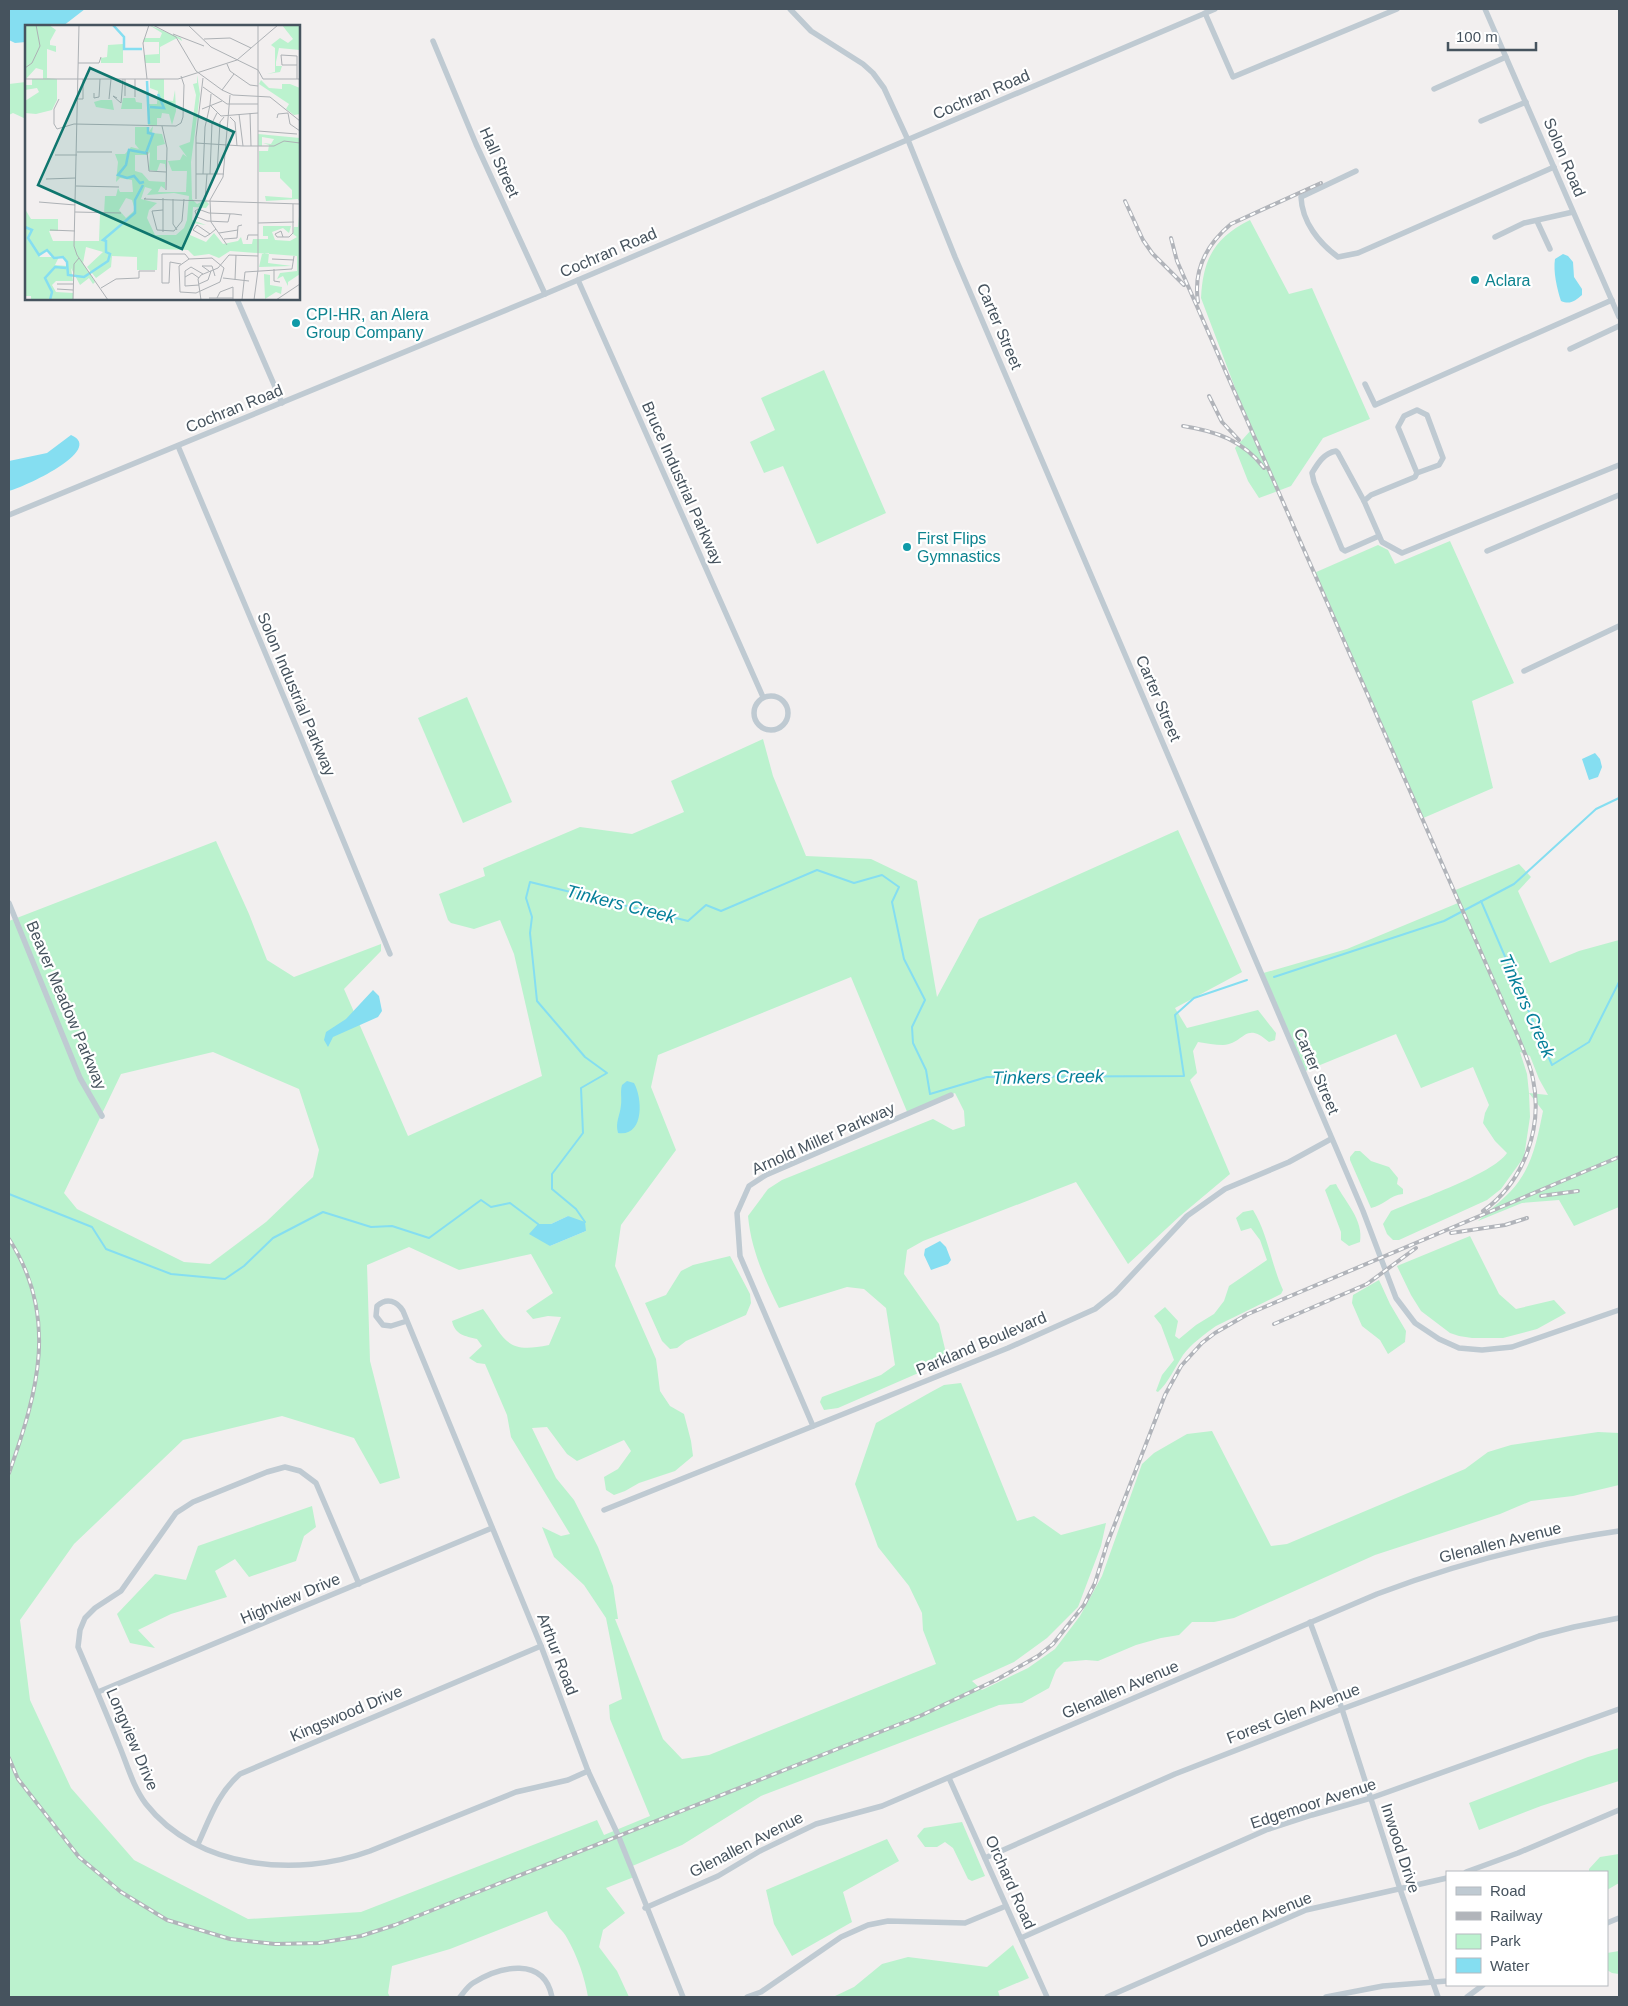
<svg xmlns="http://www.w3.org/2000/svg" width="1628" height="2006" font-family="Helvetica,sans-serif">
<style>
.green{fill:#bbf2ce;fill-rule:evenodd}
.water{fill:#85def1}
.lines{fill:none;stroke-linecap:round;stroke-linejoin:round}
.stream{stroke:#85def1;stroke-width:2}
.minor{stroke:#bfcad2;stroke-width:5.5}
.rail-casing{stroke:#b1b4ba;stroke-width:4}
.rail{stroke:#fff;stroke-width:2;stroke-dasharray:5.5;stroke-linecap:butt}
.culture-dot{fill:#0f9aa8;stroke:#fff;stroke-width:2}
.labels{text-anchor:middle;stroke-width:4.5;stroke-linejoin:round;paint-order:stroke}
.street-label{font-size:16px;fill:#46535e;stroke:#fff}
.culture-label{font-size:16px;fill:#0d838f;stroke:#fff;text-anchor:start}
.water-label{font-size:18px;font-style:italic;fill:#06809a;stroke:#fff}
.inset-river{fill:none;stroke:#85def1;stroke-width:2.5}
.inset-road{fill:none;stroke:#adb1b5;stroke-width:1}
.view{fill:#0f766e;fill-opacity:0.15;stroke:#0f766e;stroke-width:2.5}
.inset-edge{fill:none;stroke:#46535e;stroke-width:2.5}
</style>
<rect width="100%" height="100%" fill="#f2efef"/>
<g class="green">
<polygon points="26,82 26,119 13,113 9,115 9,84"/>
<path d="M1250,220L1289,294L1312,288L1370,419L1323,438L1291,486L1259,498L1248,481L1235,448L1251,430L1201,298C1203,259 1214,238 1250,220Z"/>
<polygon points="824,370 886,513 817,544 783,466 764,473 750,442 775,430 761,398"/>
<polygon points="1450,541 1514,683 1472,701 1493,788 1421,819 1314,573 1378,545 1388,550 1395,564"/>
<polygon points="467,697 512,802 463,823 418,718"/>
<path d="M763,739L773,776L806,856L871,859L917,881L937,997L979,919L1178,830L1242,972L1175,1008L1187,1028L1258,1010L1276,1033L1275,1040L1269,1042C1244,1020 1245,1044 1223,1045C1215,1045 1206,1043 1198,1042L1193,1051L1197,1073L1190,1080L1230,1174L1180,1216L1128,1264L1076,1182L923,1241L907,1250L904,1274L939,1324L945,1349L946,1361L838,1408L824,1410L820,1402L822,1397L881,1375L895,1365L886,1308L864,1289L847,1287L779,1308C764,1278 751,1249 748,1216L768,1189L782,1180L933,1119L953,1130L965,1126L964,1111L955,1093L908,1114L851,977L658,1055L651,1087L676,1150L621,1225L615,1266L656,1359L660,1391L670,1406L684,1414L691,1441L693,1456L675,1471L639,1483L625,1491L614,1495L606,1490L604,1477L618,1469L631,1451L624,1440L577,1461L567,1454L547,1427L532,1428L556,1478L574,1500L598,1547L613,1586L618,1619H615L663,1739L682,1759L709,1755L936,1664L923,1630L922,1613L909,1586L878,1547L855,1484L876,1423L931,1392L944,1385L961,1383L1017,1521L1034,1516L1061,1535L1106,1523L1101,1546L1078,1607L1047,1638L1014,1662L972,1681L982,1690L1028,1668L1055,1649L1080,1616L1102,1576L1142,1464L1154,1453L1187,1434L1212,1431L1271,1546L1287,1544L1465,1469L1488,1452L1511,1445L1598,1432L1619,1433V1485L1573,1496L1531,1501L1500,1514L1375,1555L1234,1618L1214,1622H1192L1179,1635L1161,1638L1136,1645L1098,1661L1086,1660L1064,1662L1056,1670L1049,1688L1022,1703L999,1705L761,1796L682,1845L630,1867L634,1877L606,1888L625,1913L603,1930L599,1947L617,1971L629,1997H588C585,1978 577,1955 567,1938C561,1926 551,1925 547,1911L450,1949L392,1966L388,1993L390,1997H9V921L216,841L249,914L267,960L294,977L381,944V951L344,989L408,1136L542,1076L514,954L500,920L474,929L451,923L448,920L439,894L485,876L483,868L580,827L632,834L684,812L671,781ZM213,1052L299,1089L319,1150L313,1177L266,1222L210,1264L184,1262L77,1209L64,1193L121,1074ZM568,1216L586,1231L550,1246L538,1224H551ZM409,1247L459,1270L531,1254L553,1293L526,1311L533,1319L548,1316L561,1317L549,1345C505,1354 506,1340 483,1309L452,1321C455,1335 465,1336 477,1339L482,1346L469,1358L477,1363L485,1364L507,1415L511,1437L570,1534L561,1536L542,1527L554,1557L584,1585L606,1618L622,1699L609,1705L610,1719L650,1816L604,1835L597,1820L361,1912L248,1919L134,1860L71,1788L30,1700L20,1620L74,1544L183,1440L282,1416L354,1438L380,1484L400,1478L370,1361L367,1265Z"/>
<path d="M1519,864L1531,877L1518,891L1550,963L1579,951L1619,940V1207L1574,1226L1559,1200L1522,1203L1478,1221C1491,1208 1509,1196 1519,1181C1534,1160 1538,1135 1543,1111L1529,1093L1530,1117L1524,1157L1501,1189L1487,1200L1399,1240H1393L1387,1234L1383,1224L1391,1211C1417,1200 1493,1174 1507,1153L1495,1141L1483,1123L1485,1113L1489,1105L1473,1067L1421,1088L1396,1034L1303,1072L1260,974L1347,949L1458,903L1453,891ZM1520,1052L1530,1056L1539,1079L1548,1095L1529,1093L1527,1074Z"/>
<path d="M1355,1151H1360L1371,1161L1389,1167L1398,1178L1397,1184L1403,1189V1194C1390,1195 1383,1206 1371,1208L1350,1160V1157Z"/>
<path d="M1336,1184C1345,1202 1364,1220 1360,1242L1349,1246L1341,1240V1232L1325,1190L1330,1185Z"/>
<path d="M1253,1210C1268,1234 1271,1264 1283,1290L1281,1294L1216,1326C1205,1334 1191,1344 1183,1355C1175,1367 1169,1382 1158,1392L1156,1391L1162,1375L1174,1360L1161,1325L1154,1316L1165,1307L1178,1321L1175,1336L1179,1339L1196,1325L1214,1314L1224,1301L1229,1286L1267,1260L1260,1240L1251,1228L1241,1231L1236,1218L1243,1212Z"/>
<polygon points="1470,1236 1499,1294 1516,1309 1554,1300 1566,1313 1537,1329 1503,1338 1472,1338 1459,1336 1450,1333 1421,1311 1411,1295 1397,1266"/>
<polygon points="730,1256 750,1294 751,1303 746,1315 686,1341 677,1348 670,1349 662,1341 645,1303 666,1295 681,1271 693,1265"/>
<polygon points="1379,1280 1390,1304 1406,1331 1405,1342 1388,1354 1380,1340 1362,1326 1352,1303 1353,1295"/>
<polygon points="312,1506 316,1527 304,1536 296,1561 249,1577 235,1559 215,1571 227,1597 171,1614 138,1630 155,1648 130,1643 117,1614 155,1574 186,1580 198,1546"/>
<polygon points="1619,1748 1619,1781 1541,1806 1479,1830 1469,1803 1588,1757"/>
<polygon points="962,1822 985,1876 972,1881 968,1879 953,1848 945,1842 937,1847 925,1847 917,1836 924,1828"/>
<polygon points="887,1839 899,1861 843,1892 852,1922 792,1956 774,1924 766,1890"/>
<polygon points="1619,1854 1619,1883 1607,1890 1607,1872 1589,1872 1589,1869 1600,1857"/>
<polygon points="1013,1945 1029,1978 998,1991 1000,1997 833,1997 854,1987 882,1964 908,1957 987,1967"/>
<polygon points="1619,1951 1619,1974 1612,1973 1607,1970 1607,1953"/>
</g>
<g class="water">
<polygon points="9,9 85,9 63,26 26,26 26,42 15,43 9,40"/>
<path d="M1563,254L1568,256L1573,262L1574,277L1582,289V295C1575,301 1570,305 1561,301C1557,289 1553,271 1555,259Z"/>
<path d="M71,435C106,450 22,488 9,491V461L47,453Z"/>
<polygon points="1595,753 1600,759 1602,767 1598,777 1589,780 1582,759"/>
<polygon points="373,990 379,996 382,1011 378,1017 333,1037 328,1047 324,1040 326,1032 346,1019"/>
<path d="M627,1081L634,1083C643,1099 644,1137 618,1133C615,1122 620,1116 621,1105C622,1098 620,1092 622,1085Z"/>
<polygon points="568,1216 585,1222 586,1231 550,1246 529,1234 538,1224 551,1224"/>
<polygon points="940,1241 946,1247 951,1260 948,1264 931,1270 924,1255 925,1249"/>
</g>
<g class="lines">
<g class="stream">
<polyline points="1481,901 1552,1065 1589,1042 1619,982"/>
<polyline points="1274,977 1444,921 1514,884 1596,809 1619,798"/>
<polyline points="9,1194 92,1227 106,1249 171,1274 225,1279 244,1266 273,1238 323,1212 371,1227 392,1226 429,1238 481,1200 491,1207 510,1203 538,1224"/>
<polyline points="585,1222 576,1209 552,1189 552,1174 583,1133 581,1088 607,1073 585,1057 537,1001 530,933 532,917 526,898 530,882 688,921 706,905 721,911 817,870 854,883 882,875 899,887 892,902 904,959 925,1000 912,1027 913,1043 926,1070 930,1094 987,1077 1184,1076 1175,1015 1194,998 1247,980"/>
</g>
<g class="minor">
<polyline points="790,9 811,31 863,64 873,73 884,88 908,140 955,257 1363,1211 1396,1298 1415,1323 1439,1339 1459,1348 1482,1350 1512,1347 1619,1310"/>
<polyline points="1485,9 1619,317"/>
<polyline points="1205,13 1233,77 1397,9"/>
<polyline points="433,41 476,144 545,294"/>
<polyline points="1434,89 1506,57"/>
<polyline points="1481,121 1526,102"/>
<path d="M1356,171L1301,197C1302,222 1319,243 1338,257L1358,253L1554,167"/>
<polyline points="1537,221 1550,249"/>
<polyline points="1495,237 1524,223 1573,212"/>
<polyline points="578,280 763,697"/>
<polyline points="237,299 282,403"/>
<polyline points="1570,349 1619,326"/>
<polyline points="1365,384 1375,405 1612,300"/>
<polyline points="178,446 299,733 390,954"/>
<polyline points="1417,473 1439,465 1443,458 1427,415 1417,410 1404,416 1398,427 1417,473 1415,477 1371,495 1364,501 1382,542 1402,553 1619,465"/>
<path d="M1364,501L1338,453L1336,451C1324,453 1318,463 1312,473L1314,482L1342,549L1345,551L1379,536"/>
<polyline points="9,515 545,294 1215,9"/>
<polyline points="1487,551 1619,495"/>
<polyline points="1524,671 1619,626"/>
<circle cx="771" cy="713" r="17"/>
<polyline points="9,903 80,1078 102,1116"/>
<path d="M407,1321L391,1326L383,1325L376,1316L377,1306C387,1297 397,1301 403,1311L541,1646L588,1771L618,1835L683,1997"/>
<polyline points="813,1426 740,1256 737,1213 749,1186 766,1175 951,1095"/>
<polyline points="604,1510 1008,1348 1095,1309 1115,1293 1187,1216 1225,1189 1289,1162 1331,1139"/>
<path d="M359,1584L316,1483L300,1471L285,1467L267,1472L193,1502L176,1513L121,1591L95,1608L85,1618L80,1630L78,1647C92,1680 106,1712 119,1745C127,1764 133,1787 146,1804C197,1869 297,1878 370,1851L516,1792L568,1780L588,1771"/>
<polyline points="1310,1622 1342,1709 1400,1889 1438,1997"/>
<polyline points="98,1692 492,1528"/>
<polyline points="949,1778 1047,1997"/>
<path d="M198,1844C210,1818 218,1793 240,1774L541,1646"/>
<polyline points="985,1858 1175,1774 1342,1709 1539,1636 1574,1627 1619,1618"/>
<polyline points="1466,1872 1518,1853 1619,1810"/>
<path d="M645,1908L718,1876L760,1851L816,1824L882,1806L1377,1594C1456,1564 1536,1543 1619,1531"/>
<polyline points="1607,1923 1619,1918"/>
<polyline points="1021,1938 1266,1830 1312,1815 1371,1798 1619,1709"/>
<path d="M460,1997C464,1992 468,1986 473,1983C500,1966 544,1956 552,1997"/>
<polyline points="747,1997 761,1992 841,1937 868,1925 888,1921 965,1923 1006,1906"/>
<polyline points="1107,1997 1306,1910 1447,1878"/>
<polyline points="1326,1997 1383,1986 1447,1981"/>
<polyline points="1467,1997 1483,1985"/>
</g>
<defs>
<g id="rail">
<polyline points="1125,201 1143,240 1152,253 1184,285"/>
<path d="M1171,238L1177,261L1516,1032C1522,1047 1530,1063 1533,1079C1543,1128 1524,1182 1483,1211"/>
<path d="M1198,302C1193,270 1207,244 1231,224L1321,183"/>
<polyline points="1209,396 1222,422 1239,440"/>
<path d="M1183,426C1215,431 1243,440 1264,468"/>
<polyline points="1541,1196 1578,1191"/>
<polyline points="1451,1233 1505,1225 1527,1218"/>
<path d="M9,1239C59,1316 38,1392 9,1473"/>
<polyline points="1274,1324 1367,1284 1416,1248"/>
<polyline points="9,1758 18,1779 79,1857 121,1892 167,1920 230,1939 275,1944 319,1943 361,1936 395,1925 920,1716 996,1680 1038,1656 1053,1644 1084,1605 1095,1583 1107,1544 1165,1395 1181,1366 1202,1343 1215,1333 1248,1314 1619,1157"/>
</g>
</defs>
<use href="#rail" class="rail-casing"/>
<use href="#rail" class="rail"/>
</g>
<g class="culture-dot">
<circle cx="1475" cy="280" r="5"/>
<circle cx="296" cy="323" r="5"/>
<circle cx="907" cy="547" r="5"/>
</g>
<g class="labels">
<g class="street-label">
<text transform="translate(981 94) rotate(-23)" y="6">Cochran Road</text>
<text transform="translate(1565 157) rotate(67)" y="6">Solon Road</text>
<text transform="translate(500 162) rotate(66)" y="6">Hall Street</text>
<text transform="translate(608 252) rotate(-23)" y="6">Cochran Road</text>
<text transform="translate(1000 326) rotate(67)" y="6">Carter Street</text>
<text transform="translate(234 408) rotate(-22)" y="6">Cochran Road</text>
<text transform="translate(683 483) rotate(66)" y="6">Bruce Industrial Parkway</text>
<text transform="translate(297 694) rotate(67)" y="6">Solon Industrial Parkway</text>
<text transform="translate(1159 698) rotate(67)" y="6">Carter Street</text>
<text transform="translate(67 1005) rotate(67)" y="6">Beaver Meadow Parkway</text>
<text transform="translate(1317 1071) rotate(67)" y="6">Carter Street</text>
<text transform="translate(823 1138) rotate(-24)" y="6">Arnold Miller Parkway</text>
<text transform="translate(981 1343) rotate(-23)" y="6">Parkland Boulevard</text>
<text transform="translate(1500 1542) rotate(-14)" y="6">Glenallen Avenue</text>
<text transform="translate(290 1598) rotate(-23)" y="6">Highview Drive</text>
<text transform="translate(558 1654) rotate(69)" y="6">Arthur Road</text>
<text transform="translate(1120 1689) rotate(-23)" y="6">Glenallen Avenue</text>
<text transform="translate(346 1713) rotate(-23)" y="6">Kingswood Drive</text>
<text transform="translate(1293 1713) rotate(-21)" y="6">Forest Glen Avenue</text>
<text transform="translate(133 1739) rotate(67)" y="6">Longview Drive</text>
<text transform="translate(1313 1803) rotate(-18)" y="6">Edgemoor Avenue</text>
<text transform="translate(746 1844) rotate(-27)" y="6">Glenallen Avenue</text>
<text transform="translate(1401 1848) rotate(72)" y="6">Inwood Drive</text>
<text transform="translate(1011 1882) rotate(66)" y="6">Orchard Road</text>
<text transform="translate(1254 1919) rotate(-22)" y="6">Duneden Avenue</text>
</g>
<g class="culture-label">
<text x="1485" y="286">Aclara</text>
<text x="306" y="320">CPI-HR, an Alera<tspan x="306" dy="18">Group Company</tspan></text>
<text x="917" y="544">First Flips<tspan x="917" dy="18">Gymnastics</tspan></text>
</g>
<g class="water-label">
<text transform="translate(621 904) rotate(14)" y="6">Tinkers Creek</text>
<text transform="translate(1527 1006) rotate(66)" y="6">Tinkers Creek</text>
<text transform="translate(1048 1077) rotate(-1)" y="6">Tinkers Creek</text>
</g>
</g>
<g transform="translate(25 25)">
<rect width="275" height="275" fill="#f2efef"/>
<path d="M0,0H24L31,5L25,16V20L31,21V27L22,24V53L32,54V75L27,85L11,89L0,88V76L14,67L12,63L0,65ZM11,43L18,45V54H7V60H1V54ZM124,0L156,13L157,16L152,13L135,22V38H120L119,30L134,29V17H118L119,13H135L137,8ZM257,0H275V25L254,23L251,37V41H257L255,47L242,49L250,47V23L246,20L255,13L263,18L268,14ZM98,19V38H76V33L82,32L83,20ZM172,50L175,69L166,137L167,174L172,179L180,175L184,179L181,183L168,182L167,195L181,200L168,198L165,210L181,217L189,208L198,219L213,216L216,212L218,219H227L228,214H243V211H238V201H266L264,208L258,203L247,207L250,215L265,216L272,212L268,209L269,202H273L275,180V249L263,257V261L258,251L252,254L255,248L272,246V231L205,226L194,233L184,229L169,231L163,225L133,224L132,245H112V232L87,231L86,242L71,253L62,242L78,227L61,222L58,238L70,257L68,259L64,253L55,260L46,243L48,256H31L27,260L31,267L48,268V275H6V271H1L0,275V184L6,194H33V206H24L28,216H74L75,189H79L80,171H91L93,163L95,167H108L107,155L95,153L91,157L93,137L90,129H100L106,122L114,124L110,119V102H122L123,108L128,101L127,108L137,109L140,119L132,121V135H141V146L140,139L135,138L132,146L124,145L125,127L122,130H110V146L117,148L124,156L140,157V164L136,161L133,167H161L162,146H147L143,136L155,135L158,129L162,132L154,121L165,117L171,70L168,59L172,58ZM120,162L127,164L122,170L149,168L164,171L162,195L159,203L151,210H130L122,193L124,185L132,178L116,174ZM101,173L107,175L110,185L101,193L94,185ZM8,221L15,230L22,225L28,232L39,231L42,241L30,240L34,232H15ZM125,54H139V75L148,76L150,65L151,86L147,100L144,89L137,88L136,93H132V101H123L124,79H132L133,66L125,63ZM236,55L244,63L257,64V59H265L275,63V89L269,90L261,84L264,79L234,59ZM98,73H110L111,77L117,78V84H96ZM76,75H87L89,85L71,82L69,77ZM233,109L275,113V178L273,174L241,176L240,171L267,173V165L255,153V147H234V126H243L244,120L238,118L246,119L249,114L237,112V121H233ZM244,228L243,238L267,241L234,242L237,229ZM239,249L245,250V260L257,262L256,269L251,267L240,274Z" fill="#bbf2ce" fill-rule="evenodd"/>
<path class="inset-river" d="M88,0L99,12V24H117M122,56L124,99M125,82L139,83L133,69M119,157L115,158L109,151L102,153L93,150L101,140L104,125L121,128L128,109L123,108V102M0,202L7,205L3,213L14,230L22,225L29,233L38,232L42,237L43,250L59,252L83,236L85,229L81,227V216L78,215L110,188V175L118,160M25,275L27,267L20,253L30,242L41,243"/>
<path class="inset-road" d="M54,0L49,221L52,230L83,275M128,0L151,12L171,46L197,65L208,70L245,72L275,96M163,0L186,22L233,45L238,54H275M225,0H241M148,9L179,21M179,14L205,13L226,23M53,38H74L76,32M202,39L205,46L225,60L233,61M0,43L7,38L15,21L11,0M0,54H153L212,35L253,0M110,54V72M122,54L118,18L124,0M272,54V31L256,30L257,40H272M178,62L202,79H233M197,65L209,49M69,68V73L74,72L75,54M186,69L185,80L196,91L233,88M100,71V54M92,73L88,71L96,78M34,74L29,84V99L32,104L49,99L151,101L156,98L158,92L159,60L156,51M53,74H58V54M84,74L86,54M96,78L98,54M177,84L197,76M225,88L226,121M214,89L218,121M205,92L210,97L212,121M252,93L253,89L263,88L265,99L275,106M137,101L142,123L141,165M233,106L272,109M171,118L218,121H249L259,116L275,118M52,127H87M122,127L124,146L141,147M30,130H52M171,149H199M178,149L180,102L185,80M185,149L187,98L192,88M192,149L195,97L199,92M21,154L51,153M51,161L94,162M121,173L119,174L275,179M148,174V199L152,205M171,174V112L178,53M180,175L182,149M185,175L198,152L205,70M185,175L186,197L202,220M14,177L50,180M138,185L127,186L132,205L149,206L157,196L159,174M50,187L96,188M205,189L203,197L182,196L172,192L170,186L173,184L184,188L209,189L217,190M233,198L269,197M25,205L50,206M138,207V173M194,208L213,205M185,209L172,200L168,205L180,212L185,209L191,204M258,212L256,206L250,209L252,212H264L268,208V179M199,214L212,213L213,201L217,200M222,215L223,210H233M187,233L199,243L195,257L171,268L155,267L154,241L164,234ZM247,234L269,235M156,239L145,237L144,258H137V229H160L164,234M249,244V256L255,257M184,246L177,241H187L190,251M160,252L167,248L174,253M198,253L224,256M210,255L211,230M32,259H48M174,259L183,255L186,246M174,260L160,261V246L166,242L178,249M76,263L91,254L114,253V246H130M32,264L48,265M184,273H208M192,273L195,267L208,262V275M48,275L49,239L54,233M176,275L173,254L176,250L193,243L204,230L233,231M217,275L220,247L267,244L269,231M229,275L233,245V0M251,275L275,259"/>
<path class="view" d="M65,43L209,107L157,224L13,160Z"/>
<rect width="275" height="275" class="inset-edge"/>
</g>
<rect width="1628" height="2006" fill="none" stroke="#46535e" stroke-width="20"/>
<rect x="1446" y="1871" width="162" height="115" fill="#ffffff" stroke="#b5babf"/>
<rect x="1456" y="1887" width="25" height="8" fill="#bfcad2" stroke="#b5babf"/>
<text x="1490" y="1896" font-size="15" fill="#46535e">Road</text>
<rect x="1456" y="1912" width="25" height="8" fill="#b1b4ba" stroke="#b5babf"/>
<text x="1490" y="1921" font-size="15" fill="#46535e">Railway</text>
<rect x="1456" y="1934" width="25" height="15" fill="#bbf2ce" stroke="#b5babf"/>
<text x="1490" y="1946" font-size="15" fill="#46535e">Park</text>
<rect x="1456" y="1958" width="25" height="15" fill="#85def1" stroke="#b5babf"/>
<text x="1490" y="1971" font-size="15" fill="#46535e">Water</text>
<path d="M1448 42v8h88v-8" fill="none" stroke="#46535e" stroke-width="2.5"/>
<text x="1456" y="42" font-size="15" fill="#46535e" stroke="#ffffff" stroke-width="4" paint-order="stroke">100 m</text>
</svg>
